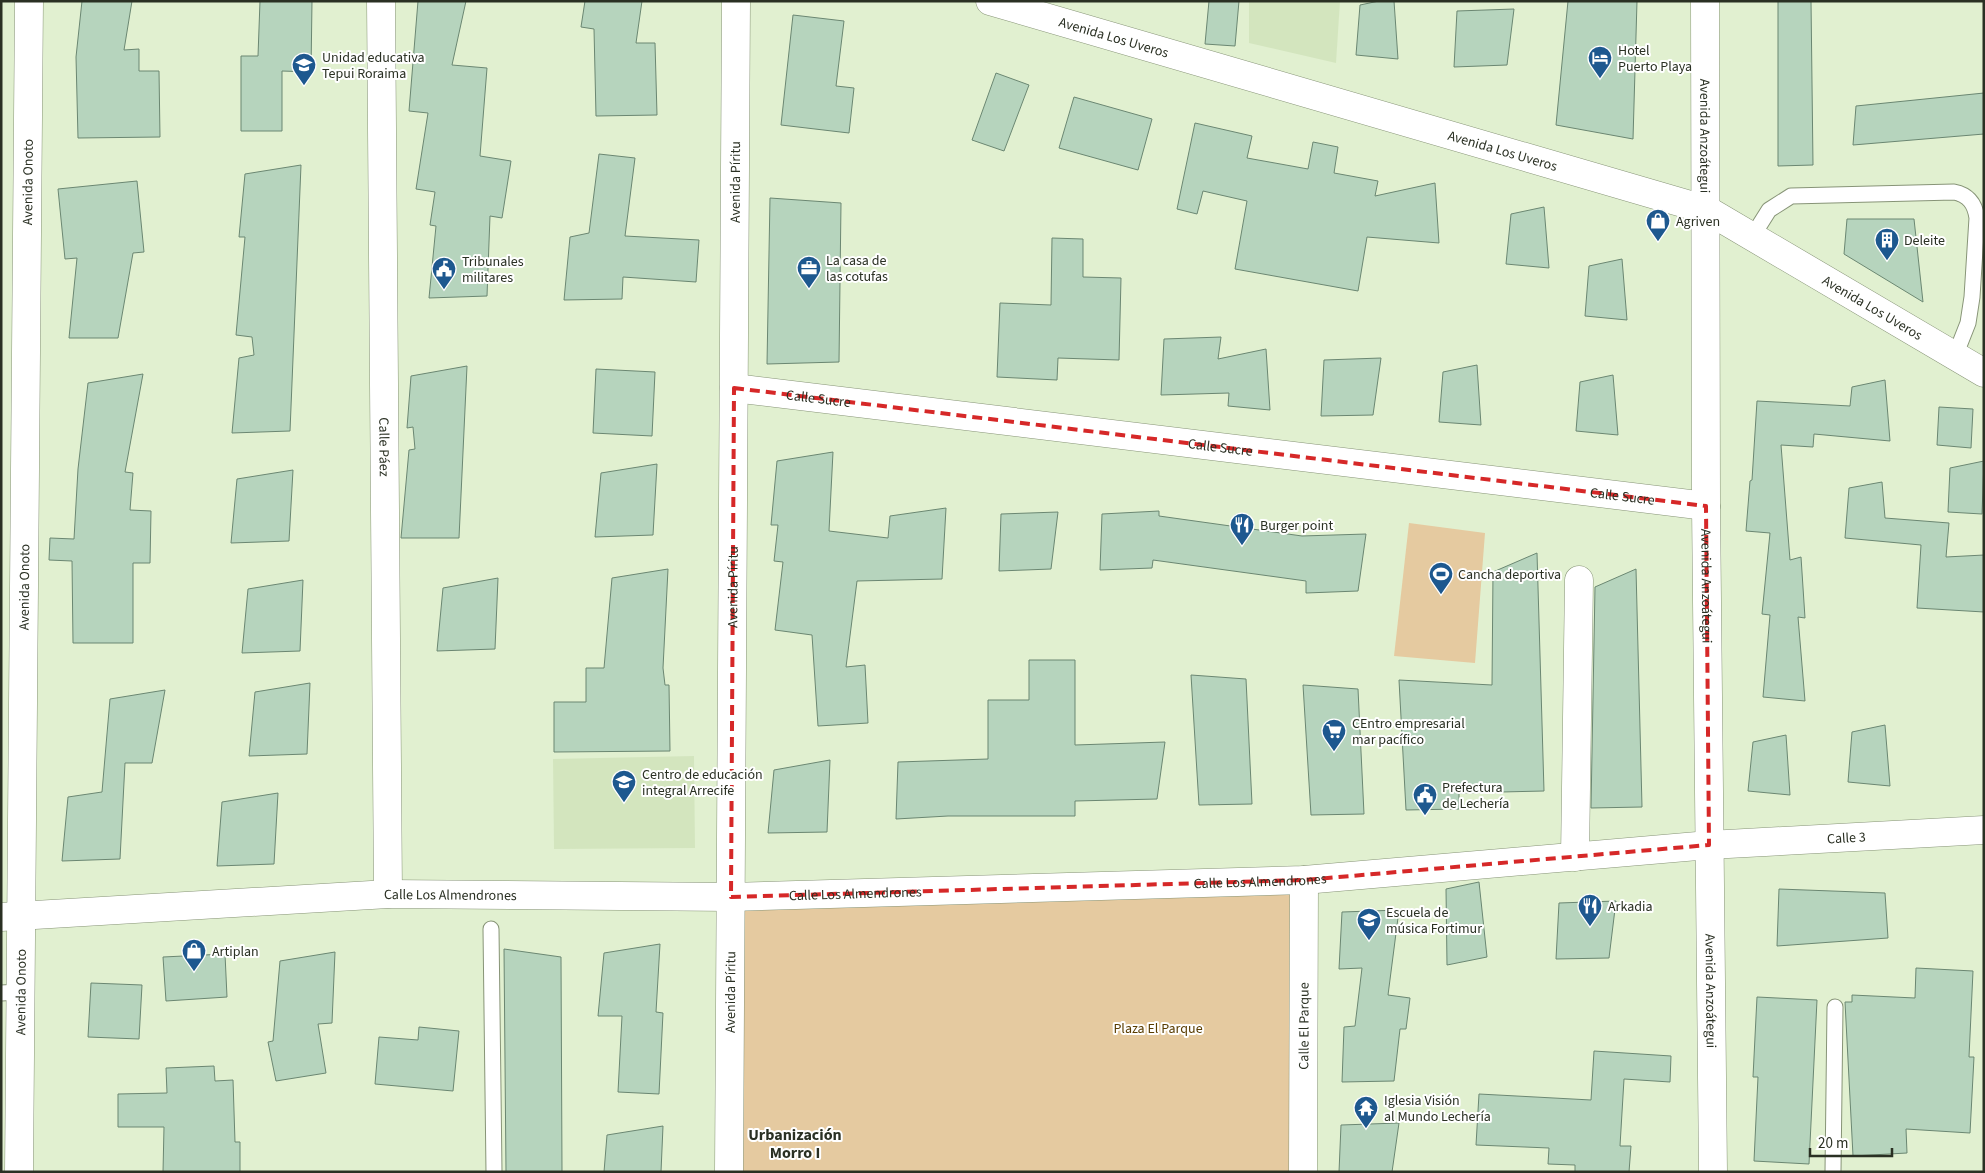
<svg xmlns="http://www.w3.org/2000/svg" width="1985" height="1173" font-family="'Source Sans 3',sans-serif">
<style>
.built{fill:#d3e5be}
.green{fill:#e5caa0}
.building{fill:#b6d4bd;stroke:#6b8772}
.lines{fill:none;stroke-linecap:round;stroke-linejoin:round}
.lane-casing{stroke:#879477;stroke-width:17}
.street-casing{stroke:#879477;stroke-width:29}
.lane{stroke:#fff;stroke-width:15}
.street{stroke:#fff;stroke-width:28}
.marked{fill:none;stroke:#d62828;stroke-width:4;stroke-dasharray:10 6;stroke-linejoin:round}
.labels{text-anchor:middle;stroke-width:4;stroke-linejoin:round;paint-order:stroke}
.street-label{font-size:14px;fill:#2a3023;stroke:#fff}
.poi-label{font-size:14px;fill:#2a3023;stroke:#fff;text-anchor:start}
.park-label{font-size:14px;fill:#593c00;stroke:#fff}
.quarter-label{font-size:16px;font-weight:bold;fill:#2a3023;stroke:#fff}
</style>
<rect width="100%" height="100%" fill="#e1f0d0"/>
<g class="built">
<polygon points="1249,1 1340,1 1336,63 1249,43"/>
<polygon points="694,756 695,848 554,849 553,759"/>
</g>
<g class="green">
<polygon points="1409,523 1485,533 1475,663 1394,656"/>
<polygon points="1304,880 1303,1172 729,1172 731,897"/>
</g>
<g class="building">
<polygon points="82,1 132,1 124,50 139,49 139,71 159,71 160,137 78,138 76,57"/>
<polygon points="260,1 312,1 311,72 282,71 282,131 241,131 241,56 258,56"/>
<polygon points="418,1 466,1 452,65 487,68 480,156 511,161 502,218 490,216 487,296 429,298 436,226 430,225 435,192 416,189 428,113 409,111"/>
<polygon points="585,1 642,1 636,43 655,43 657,115 596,116 594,29 581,27"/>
<polygon points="1209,1 1239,1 1235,46 1205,44"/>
<polygon points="1379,1 1394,1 1398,59 1356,55 1360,5"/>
<polygon points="1568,1 1637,1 1633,139 1556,125"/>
<polygon points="1778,1 1811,1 1813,165 1778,166"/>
<polygon points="1514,9 1507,65 1454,67 1457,11"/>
<polygon points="793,15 844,21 836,86 854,88 849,133 781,125"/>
<polygon points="996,73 1029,85 1004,151 972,140"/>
<polygon points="1984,93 1984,134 1853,145 1856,106"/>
<polygon points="1074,97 1152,119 1138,170 1059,148"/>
<polygon points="1195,123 1252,136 1247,158 1308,169 1313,142 1338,147 1334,173 1378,181 1375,196 1435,183 1439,243 1367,237 1358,291 1235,269 1247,201 1203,191 1197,214 1177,209"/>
<polygon points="599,154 635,158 625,236 699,240 696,282 623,277 622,299 564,300 570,237 589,233"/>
<polygon points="301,165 290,431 232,433 239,358 254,355 252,337 236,335 245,237 239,237 245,174"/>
<polygon points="137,181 144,252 133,253 118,338 69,338 77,258 65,259 58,189"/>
<polygon points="770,198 841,203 839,362 767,364"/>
<polygon points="1544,207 1549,268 1506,264 1511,214"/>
<polygon points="1847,219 1914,219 1923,302 1844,254"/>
<polygon points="1052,238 1083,239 1083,277 1121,278 1119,360 1058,358 1057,380 997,377 1000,303 1051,305"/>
<polygon points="1622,259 1627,320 1585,316 1589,266"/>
<polygon points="1221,337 1218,359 1266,349 1270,410 1228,406 1229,393 1161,395 1164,339"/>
<polygon points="1381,358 1373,415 1321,416 1324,360"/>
<polygon points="1477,365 1481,425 1439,422 1443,372"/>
<polygon points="467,366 459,538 401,538 409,450 415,449 413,427 407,428 411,376"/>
<polygon points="596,369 655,372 652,436 593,433"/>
<polygon points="143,374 125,472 133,473 130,510 151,511 150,563 133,563 133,643 73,643 72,561 49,560 50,538 74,539 78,469 88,383"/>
<polygon points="1613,375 1618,435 1576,431 1580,382"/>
<polygon points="1885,380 1890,441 1814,434 1813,447 1781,445 1790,560 1801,557 1805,618 1798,617 1805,701 1763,697 1770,615 1762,614 1770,533 1746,531 1750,481 1752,480 1757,401 1850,406 1852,387"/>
<polygon points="1939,407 1973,409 1971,448 1937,445"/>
<polygon points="833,452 829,531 888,538 890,516 946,508 942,579 857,581 846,667 865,665 868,723 818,726 812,635 775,630 783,562 774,561 778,525 771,525 777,461"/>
<polygon points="1984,461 1982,514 1948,512 1950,468"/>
<polygon points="657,464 653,535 595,537 601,473"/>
<polygon points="293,470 289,541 231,543 237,479"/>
<polygon points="1882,482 1885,518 1949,523 1946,557 1984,555 1984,612 1917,608 1921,545 1845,538 1849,488"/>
<polygon points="1159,511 1159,516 1302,536 1366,534 1358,591 1306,593 1306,581 1153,560 1152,568 1100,570 1102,514"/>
<polygon points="1058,512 1051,569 999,571 1001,514"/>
<polygon points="1537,553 1544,791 1459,793 1459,809 1406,810 1399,680 1492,685 1493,572"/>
<polygon points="668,569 663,668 665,685 669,685 670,751 554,752 554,702 586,702 586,668 604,668 612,578"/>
<polygon points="1636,569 1642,807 1591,808 1595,587"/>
<polygon points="498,578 495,649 437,651 443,588"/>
<polygon points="303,580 300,651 242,653 248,589"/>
<polygon points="1029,660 1075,660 1075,745 1165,742 1157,799 1075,801 1075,816 948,816 896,819 898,762 988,759 988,700 1029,700"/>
<polygon points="1191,675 1246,679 1252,804 1199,805"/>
<polygon points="310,683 307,754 249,756 255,692"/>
<polygon points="1303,685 1358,689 1364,814 1311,815"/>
<polygon points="165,690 152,763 125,763 120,859 62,861 68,797 102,792 110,699"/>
<polygon points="1885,725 1890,786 1848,782 1852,732"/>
<polygon points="1786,735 1790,795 1748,791 1753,742"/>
<polygon points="830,760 827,832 768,833 774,770"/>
<polygon points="278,793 274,864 217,866 222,802"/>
<polygon points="1479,882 1487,957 1447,965 1446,889"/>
<polygon points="1779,889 1885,893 1888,938 1777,946"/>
<polygon points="1616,901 1609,958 1556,959 1559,903"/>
<polygon points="1399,910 1388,995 1410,998 1406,1029 1400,1029 1394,1081 1342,1082 1344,1027 1355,1026 1362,968 1339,969 1342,912"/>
<polygon points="660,944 656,1012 663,1013 659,1094 618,1092 622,1016 598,1016 604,953"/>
<polygon points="504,949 561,957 562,1172 506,1172"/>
<polygon points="335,952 332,1023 318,1024 326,1073 276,1081 268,1042 273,1041 280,961"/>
<polygon points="225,954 227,997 166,1001 163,957"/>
<polygon points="1916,968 1973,971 1969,1057 1974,1057 1970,1133 1906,1129 1907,1153 1853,1156 1845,1002 1852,1002 1852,995 1915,998"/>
<polygon points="91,983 142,985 139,1039 88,1037"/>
<polygon points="1757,997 1817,1000 1809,1164 1754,1161 1758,1077 1753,1077"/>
<polygon points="419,1027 459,1031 453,1091 375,1084 379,1037 418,1040"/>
<polygon points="1594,1051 1671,1056 1670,1082 1624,1079 1620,1146 1631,1146 1629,1172 1575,1172 1575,1165 1548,1164 1549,1148 1476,1145 1479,1094 1591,1100"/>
<polygon points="214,1066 215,1081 233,1080 235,1142 240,1142 240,1172 163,1172 164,1127 118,1127 118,1094 167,1093 166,1068"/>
<polygon points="1399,1123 1392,1172 1339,1172 1341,1125"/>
<polygon points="663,1126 661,1172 604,1172 607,1135"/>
</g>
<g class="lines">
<defs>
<g id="lane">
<path d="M1752,237L1769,210L1791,196L1954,192C1969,195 1975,204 1977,218L1972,297L1968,323L1955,356"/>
<polyline points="491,929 494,1172"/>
<polyline points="1,993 20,992"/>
<polyline points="1833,1172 1835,1007"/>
</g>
<g id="street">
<path id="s1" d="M381,1L388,894"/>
<path id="s2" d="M990,1L1707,210L1984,373"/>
<path id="s3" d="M1705,1L1706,506L1713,1172"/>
<path id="s4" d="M734,388L1706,506"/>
<polyline points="1575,857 1579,580"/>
<path id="s5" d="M1,917L388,894L731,897L1304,880L1709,845L1984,830"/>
<path id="s6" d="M19,1172L29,1"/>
<path id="s7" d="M729,1172L736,1"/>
<path id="s8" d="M1303,1172L1304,880"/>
</g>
</defs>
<use href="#lane" class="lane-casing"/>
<use href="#street" class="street-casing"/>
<use href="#lane" class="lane"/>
<use href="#street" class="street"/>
</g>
<path class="marked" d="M734,388L1706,506L1709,845L1304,880L731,897Z"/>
<defs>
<symbol id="hotel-pin" viewBox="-11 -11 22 30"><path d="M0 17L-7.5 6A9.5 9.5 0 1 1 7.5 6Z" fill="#1d588f" stroke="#fff"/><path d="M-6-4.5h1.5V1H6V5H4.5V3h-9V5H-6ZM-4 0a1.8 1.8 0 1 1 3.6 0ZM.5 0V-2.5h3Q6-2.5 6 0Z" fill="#fff"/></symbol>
<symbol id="school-pin" viewBox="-11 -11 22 30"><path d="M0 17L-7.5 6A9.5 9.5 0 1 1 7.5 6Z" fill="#1d588f" stroke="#fff"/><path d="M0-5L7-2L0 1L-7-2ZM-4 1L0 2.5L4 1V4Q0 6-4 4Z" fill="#fff"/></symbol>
<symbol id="shop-pin" viewBox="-11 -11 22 30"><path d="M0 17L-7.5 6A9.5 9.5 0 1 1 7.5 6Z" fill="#1d588f" stroke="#fff"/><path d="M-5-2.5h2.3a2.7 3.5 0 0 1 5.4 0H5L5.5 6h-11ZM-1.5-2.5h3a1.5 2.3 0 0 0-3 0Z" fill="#fff"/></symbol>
<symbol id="building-pin" viewBox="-11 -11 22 30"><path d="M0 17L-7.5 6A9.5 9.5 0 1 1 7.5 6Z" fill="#1d588f" stroke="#fff"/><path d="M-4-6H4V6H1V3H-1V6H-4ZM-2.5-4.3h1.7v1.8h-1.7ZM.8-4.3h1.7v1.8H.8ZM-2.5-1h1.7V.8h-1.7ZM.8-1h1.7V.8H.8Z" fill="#fff"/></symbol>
<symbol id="office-pin" viewBox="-11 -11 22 30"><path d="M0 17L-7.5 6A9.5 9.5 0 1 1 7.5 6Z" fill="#1d588f" stroke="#fff"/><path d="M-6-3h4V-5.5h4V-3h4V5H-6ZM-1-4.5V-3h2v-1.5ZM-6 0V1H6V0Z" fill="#fff"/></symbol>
<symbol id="civic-pin" viewBox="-11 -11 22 30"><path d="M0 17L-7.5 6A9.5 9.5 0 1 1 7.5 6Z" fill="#1d588f" stroke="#fff"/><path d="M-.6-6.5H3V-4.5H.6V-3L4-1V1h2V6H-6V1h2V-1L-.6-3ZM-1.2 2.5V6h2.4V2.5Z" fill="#fff"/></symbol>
<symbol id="restaurant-pin" viewBox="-11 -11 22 30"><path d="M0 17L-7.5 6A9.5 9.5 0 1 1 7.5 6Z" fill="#1d588f" stroke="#fff"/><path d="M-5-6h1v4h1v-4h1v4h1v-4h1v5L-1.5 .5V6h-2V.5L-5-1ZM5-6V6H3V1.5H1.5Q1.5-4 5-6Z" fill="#fff"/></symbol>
<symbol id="stadium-pin" viewBox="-11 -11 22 30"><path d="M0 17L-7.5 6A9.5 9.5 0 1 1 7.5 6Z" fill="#1d588f" stroke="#fff"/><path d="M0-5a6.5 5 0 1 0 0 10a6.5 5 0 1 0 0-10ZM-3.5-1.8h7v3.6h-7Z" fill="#fff"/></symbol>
<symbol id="supermarket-pin" viewBox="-11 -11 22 30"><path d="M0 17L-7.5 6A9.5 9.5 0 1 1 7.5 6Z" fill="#1d588f" stroke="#fff"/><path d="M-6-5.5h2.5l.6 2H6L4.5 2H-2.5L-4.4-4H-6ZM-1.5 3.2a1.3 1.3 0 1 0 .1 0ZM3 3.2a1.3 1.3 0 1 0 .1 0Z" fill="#fff"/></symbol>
<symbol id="temple-pin" viewBox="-11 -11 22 30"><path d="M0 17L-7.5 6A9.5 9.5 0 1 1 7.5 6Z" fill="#1d588f" stroke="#fff"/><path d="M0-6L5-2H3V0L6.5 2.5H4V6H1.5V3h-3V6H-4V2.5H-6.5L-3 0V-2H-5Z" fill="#fff"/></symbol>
</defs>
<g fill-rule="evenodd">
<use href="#hotel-pin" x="1586" y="44" width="28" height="38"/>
<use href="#school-pin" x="290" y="51" width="28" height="38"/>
<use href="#shop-pin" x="1644" y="207" width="28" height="38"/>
<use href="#building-pin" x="1873" y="226" width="28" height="38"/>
<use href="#office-pin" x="795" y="254" width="28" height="38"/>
<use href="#civic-pin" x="430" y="255" width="28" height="38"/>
<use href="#restaurant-pin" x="1228" y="511" width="28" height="38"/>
<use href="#stadium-pin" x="1427" y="560" width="28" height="38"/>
<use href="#supermarket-pin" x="1320" y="717" width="28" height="38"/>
<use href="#school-pin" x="610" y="768" width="28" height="38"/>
<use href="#civic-pin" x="1411" y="781" width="28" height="38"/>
<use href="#restaurant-pin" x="1576" y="892" width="28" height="38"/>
<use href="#school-pin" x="1355" y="906" width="28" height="38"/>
<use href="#shop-pin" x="180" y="937" width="28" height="38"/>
<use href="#temple-pin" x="1352" y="1094" width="28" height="38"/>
</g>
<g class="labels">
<g class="street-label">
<text dy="5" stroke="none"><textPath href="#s2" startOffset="129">Avenida Los Uveros</textPath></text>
<text dy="5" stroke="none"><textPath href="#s3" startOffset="135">Avenida Anzoátegui</textPath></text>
<text dy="5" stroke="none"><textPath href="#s2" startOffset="534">Avenida Los Uveros</textPath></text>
<text dy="5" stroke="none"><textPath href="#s6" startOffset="990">Avenida Onoto</textPath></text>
<text dy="5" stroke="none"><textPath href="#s7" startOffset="990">Avenida Píritu</textPath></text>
<text dy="5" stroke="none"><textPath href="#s2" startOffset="939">Avenida Los Uveros</textPath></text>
<text dy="5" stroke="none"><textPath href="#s4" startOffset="85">Calle Sucre</textPath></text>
<text dy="5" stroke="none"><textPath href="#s4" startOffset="490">Calle Sucre</textPath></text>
<text dy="5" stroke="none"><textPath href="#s1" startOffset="446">Calle Páez</textPath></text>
<text dy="5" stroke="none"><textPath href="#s4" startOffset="895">Calle Sucre</textPath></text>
<text dy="5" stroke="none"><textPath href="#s6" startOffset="585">Avenida Onoto</textPath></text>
<text dy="5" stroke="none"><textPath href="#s7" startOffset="585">Avenida Píritu</textPath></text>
<text dy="5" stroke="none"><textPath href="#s3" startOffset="585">Avenida Anzoátegui</textPath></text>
<text dy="5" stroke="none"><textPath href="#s5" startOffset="1848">Calle 3</textPath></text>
<text dy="5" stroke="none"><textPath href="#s5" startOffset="1260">Calle Los Almendrones</textPath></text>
<text dy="5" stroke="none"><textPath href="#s5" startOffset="855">Calle Los Almendrones</textPath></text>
<text dy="5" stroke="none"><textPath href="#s5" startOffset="450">Calle Los Almendrones</textPath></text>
<text dy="5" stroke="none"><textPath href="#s6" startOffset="180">Avenida Onoto</textPath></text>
<text dy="5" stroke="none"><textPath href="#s7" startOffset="180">Avenida Píritu</textPath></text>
<text dy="5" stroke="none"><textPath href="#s3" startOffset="990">Avenida Anzoátegui</textPath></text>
<text dy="5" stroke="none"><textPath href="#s8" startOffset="146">Calle El Parque</textPath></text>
</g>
<g class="poi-label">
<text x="1618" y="55">Hotel<tspan x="1618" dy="16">Puerto Playa</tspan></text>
<text x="322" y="62">Unidad educativa<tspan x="322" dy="16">Tepui Roraima</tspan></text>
<text x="1676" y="226">Agriven</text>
<text x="1904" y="245">Deleite</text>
<text x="826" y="265">La casa de<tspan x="826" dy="16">las cotufas</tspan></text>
<text x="462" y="266">Tribunales<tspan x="462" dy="16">militares</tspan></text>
<text x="1260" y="530">Burger point</text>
<text x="1458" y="579">Cancha deportiva</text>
<text x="1352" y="728">CEntro empresarial<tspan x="1352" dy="16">mar pacífico</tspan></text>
<text x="642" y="779">Centro de educación<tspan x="642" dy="16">integral Arrecife</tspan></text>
<text x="1442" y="792">Prefectura<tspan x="1442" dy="16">de Lechería</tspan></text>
<text x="1608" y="911">Arkadia</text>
<text x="1386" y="917">Escuela de<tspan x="1386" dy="16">música Fortimur</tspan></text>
<text x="212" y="956">Artiplan</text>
<text x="1384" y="1105">Iglesia Visión<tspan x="1384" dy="16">al Mundo Lechería</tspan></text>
</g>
<g class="park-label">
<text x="1158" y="1033">Plaza El Parque</text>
</g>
<g class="quarter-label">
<text x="795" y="1140">Urbanización<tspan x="795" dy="18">Morro I</tspan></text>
</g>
</g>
<rect width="1985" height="1173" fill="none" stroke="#2a3023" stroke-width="5"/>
<path d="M1810 1148v8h82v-8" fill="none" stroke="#2a3023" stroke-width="2.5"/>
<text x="1818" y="1148" font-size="15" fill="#2a3023" stroke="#ffffff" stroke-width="4" paint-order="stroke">20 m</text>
</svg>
